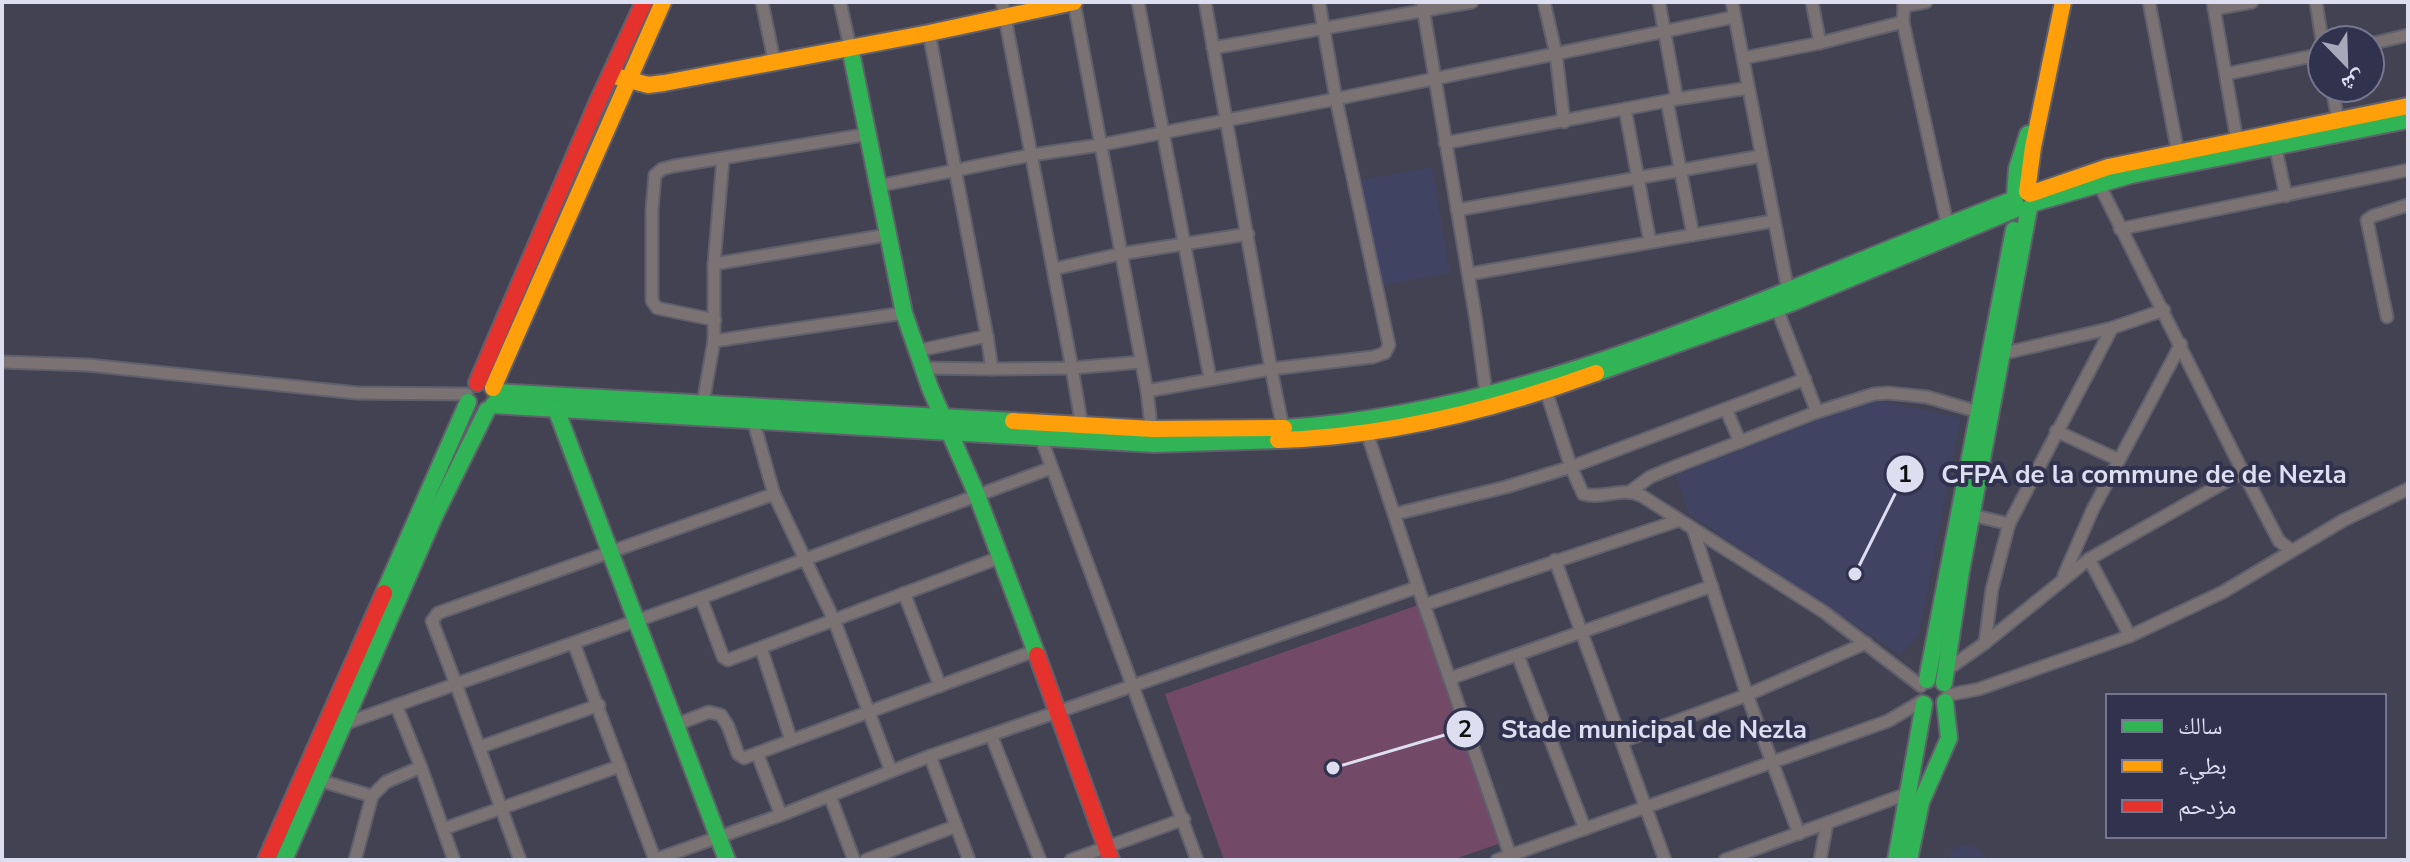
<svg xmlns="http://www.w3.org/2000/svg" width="2410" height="862" font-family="'Nunito Sans','Noto Naskh Arabic',sans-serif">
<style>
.built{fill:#414363}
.green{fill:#724966}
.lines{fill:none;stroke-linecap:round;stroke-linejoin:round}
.street-casing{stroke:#60606d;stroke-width:15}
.fast-casing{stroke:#60606d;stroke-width:20}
.slow-casing{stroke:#60606d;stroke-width:20}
.jam-casing{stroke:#60606d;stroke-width:20}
.street{stroke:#7b7273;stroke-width:11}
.fast{stroke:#30b455;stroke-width:16}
.slow{stroke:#ff9f0a;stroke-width:16}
.jam{stroke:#e5322d;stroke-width:16}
.leader{fill:none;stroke:#dddff1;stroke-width:3}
.callout-dot{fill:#dddff1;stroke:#31324e;stroke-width:3}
.mark-label{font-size:24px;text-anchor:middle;font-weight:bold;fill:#111}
.callout-label{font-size:26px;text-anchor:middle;font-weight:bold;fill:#dddff1;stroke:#31324e;stroke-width:8;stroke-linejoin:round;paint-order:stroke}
</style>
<rect width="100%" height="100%" fill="#424252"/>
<g class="built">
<polygon points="1432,167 1450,273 1379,286 1361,180"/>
<polygon points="1872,399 1961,418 1919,634 1900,655 1689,514 1676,475"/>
<polygon points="1961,846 1970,846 1979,849 1988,860 1947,860 1953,850"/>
</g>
<polygon class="green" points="1418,605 1501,843 1452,860 1224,860 1165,694"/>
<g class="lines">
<defs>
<g id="street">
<polyline points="762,2 774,60"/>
<polyline points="840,2 850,47"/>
<polyline points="1074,2 1147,391 1271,369 1205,2"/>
<polyline points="1138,2 1210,378"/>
<polyline points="1422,2 1476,320 1487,400"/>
<polyline points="1544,2 1556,54 1564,122"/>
<polyline points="1659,2 1677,99"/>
<polyline points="1732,2 1789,296"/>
<polyline points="1904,2 1903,22 1947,223"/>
<polyline points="2149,2 2178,153"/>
<polyline points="2213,2 2237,141"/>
<polyline points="2316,2 2322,40"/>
<polyline points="1904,6 1926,2"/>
<polyline points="2214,9 2252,2"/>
<polyline points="929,33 987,336"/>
<polyline points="1820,43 1903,22"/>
<polyline points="2370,44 2408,35"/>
<polyline points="1213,48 1472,2"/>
<polyline points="1743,58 1820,43 1812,2"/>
<polyline points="2226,74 2322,54"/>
<polyline points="2332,88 2338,120"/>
<polyline points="1667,101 1693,235"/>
<polyline points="1625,109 1650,242"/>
<polyline points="1445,143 1677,99 1748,88"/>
<polyline points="2275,145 2286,196"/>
<polyline points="723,159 714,264 714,341 904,313"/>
<polyline points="2098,182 2243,472 2279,541 2291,550"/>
<polyline points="878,186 1031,155 1100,145 1336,99 1734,17"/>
<polyline points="1457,210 1761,156"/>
<polyline points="2120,229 2408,170"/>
<polyline points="714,264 887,235"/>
<polyline points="1054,269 1120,254 1248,234"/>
<polyline points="1469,274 1773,221"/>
<polyline points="1777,309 1817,412"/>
<polyline points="2387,317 2367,220 2373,216 2408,205"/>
<polyline points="715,320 657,308 652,301 652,210 655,175 662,169 674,166 869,134"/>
<polyline points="916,351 987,336 992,369 1072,368 1002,2"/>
<polyline points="2001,354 2112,328 2164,310"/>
<polyline points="2,362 88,365 357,393 467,394"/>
<polyline points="923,368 992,369"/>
<polyline points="1147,391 1152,434"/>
<path d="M1546,391L1571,467L1583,494C1603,500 1621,486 1642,496L1824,612L1921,686"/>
<polyline points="703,403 714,341"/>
<polyline points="1726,409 1740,442"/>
<polyline points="754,423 774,494"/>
<polyline points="1082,427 1072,368 1141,362"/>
<polyline points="1283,428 1271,369 1373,357 1385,353 1389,345 1336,99 1319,2"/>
<polyline points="2056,431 2119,460"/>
<polyline points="1367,433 1418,587"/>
<polyline points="1041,438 1197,860"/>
<polyline points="1631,491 1650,477 1669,469 1817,412 1874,394 1888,393 1927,397 1979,412"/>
<polyline points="1395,514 1506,487 1571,467 1805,379"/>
<polyline points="1972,515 2009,524"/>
<polyline points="1694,532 1747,695 1866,643"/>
<polyline points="2089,559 2130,636"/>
<polyline points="1555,560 1665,860"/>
<polyline points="2064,575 2093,509 2181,344"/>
<polyline points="904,593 940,686"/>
<polyline points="701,598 723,657 728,660 1001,557"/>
<polyline points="1424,605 1677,521"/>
<polyline points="1985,643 1992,589 2009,524 2112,328"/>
<polyline points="574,644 655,860"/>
<polyline points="761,648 791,740"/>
<polyline points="1518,656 1585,829"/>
<polyline points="1945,671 1985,643 2089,559 2243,472"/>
<polyline points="1451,678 1712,586"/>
<polyline points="1948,695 1979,689 2130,636 2223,592 2344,520 2408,489"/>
<polyline points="396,705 421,767 454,860"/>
<polyline points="344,724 456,684 432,621 438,613 774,494 834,620 891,771"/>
<polyline points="675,725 709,712 721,715 728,726 738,754 744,758 1034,651"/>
<polyline points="991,735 1040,860"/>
<polyline points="1623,741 1747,695 1799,834"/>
<polyline points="480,747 599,705"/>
<polyline points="757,753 781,815"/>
<polyline points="930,756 969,860"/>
<polyline points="318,780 372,796 386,782 421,767"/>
<polyline points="830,796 854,860"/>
<polyline points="443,829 620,766"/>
<polyline points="355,860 372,796"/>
<polyline points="520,860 456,684 701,598 1051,468"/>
<polyline points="654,860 781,815 930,756 1418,587 1510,855"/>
<polyline points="866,860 956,826"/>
<polyline points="1071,860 1184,819"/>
<polyline points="1497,860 1888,721 1922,701"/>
<polyline points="1725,860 1909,793"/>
<polyline points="1820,860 1827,823"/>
</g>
<g id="fast">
<polyline points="850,47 904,313 930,388 977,495 1037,655"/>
<polyline points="2015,196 2017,169 2028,134"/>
<polyline points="2034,203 2131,175 2408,120"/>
<polyline points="1596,373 1791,303 2018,208"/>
<polyline points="496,392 1013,421"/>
<polyline points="493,405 1154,444 1278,440"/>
<polyline points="556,409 727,860"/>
<path d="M1284,428C1541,412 1778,289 2015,199"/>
<polyline points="384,593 468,402"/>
<polyline points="1927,680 2014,230"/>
<polyline points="1944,683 1961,571 2029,208"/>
<polyline points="284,860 434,517 487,410"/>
<polyline points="1896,860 1924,704"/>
<polyline points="1909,860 1921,802 1949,738 1945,702"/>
</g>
<g id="slow">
<polyline points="611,75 648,85 664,83 929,33 1074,2"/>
<polyline points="2027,192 2033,147 2063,2"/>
<polyline points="2030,194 2108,167 2408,106"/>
<polyline points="493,388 663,2"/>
<polyline points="1013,421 1152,429 1284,428"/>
<path d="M1278,440C1387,437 1494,410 1596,373"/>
</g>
<g id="jam">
<polyline points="477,383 599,99 644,2"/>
<polyline points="1037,655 1111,860"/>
<polyline points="266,860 384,593"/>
</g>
</defs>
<use href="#street" class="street-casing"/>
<use href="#fast" class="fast-casing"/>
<use href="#slow" class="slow-casing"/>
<use href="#jam" class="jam-casing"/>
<use href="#street" class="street"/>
<use href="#fast" class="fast"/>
<use href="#slow" class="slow"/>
<use href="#jam" class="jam"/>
</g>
<path class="leader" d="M1855 574L1905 474M1333 768L1465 729"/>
<g class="callout-dot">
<circle cx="1855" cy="574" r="8"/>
<circle cx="1333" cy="768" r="8"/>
<circle cx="1905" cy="474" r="20"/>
<circle cx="1465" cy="729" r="20"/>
</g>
<g class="mark-label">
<text x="1905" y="482">1</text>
<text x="1465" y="737">2</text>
</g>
<g class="callout-label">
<text x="2144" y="483">CFPA de la commune de de Nezla</text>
<text x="1654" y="738">Stade municipal de Nezla</text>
</g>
<rect width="2410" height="862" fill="none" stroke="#dddff1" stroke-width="8"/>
<rect x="2106" y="694" width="280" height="144" fill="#31324e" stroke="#76778f" stroke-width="2"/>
<rect x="2122" y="720" width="40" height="12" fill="#30b455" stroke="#76778f" stroke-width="2"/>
<text x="2178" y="734" font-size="24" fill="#dddff1">سالك</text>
<rect x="2122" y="760" width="40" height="12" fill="#ff9f0a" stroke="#76778f" stroke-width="2"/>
<text x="2178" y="774" font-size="24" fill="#dddff1">بطيء</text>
<rect x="2122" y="800" width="40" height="12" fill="#e5322d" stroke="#76778f" stroke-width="2"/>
<text x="2178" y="814" font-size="24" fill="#dddff1">مزدحم</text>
<g transform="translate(2346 64) rotate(157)"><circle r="38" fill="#31324e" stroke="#76778f" stroke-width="2"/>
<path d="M0-6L14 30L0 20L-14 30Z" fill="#a7a8b9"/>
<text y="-12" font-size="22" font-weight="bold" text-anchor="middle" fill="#dddff1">ش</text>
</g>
</svg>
